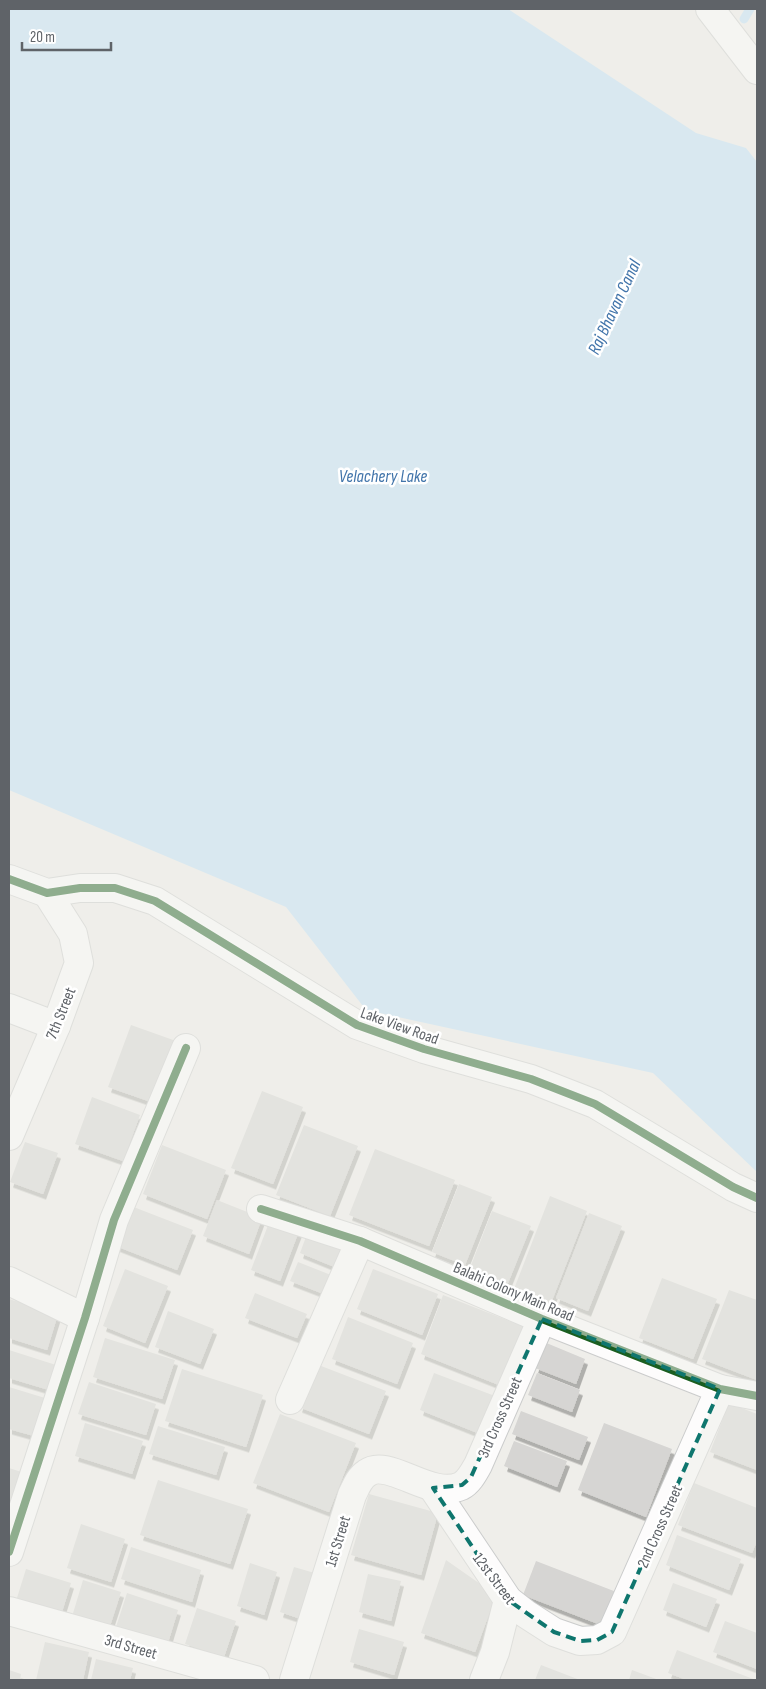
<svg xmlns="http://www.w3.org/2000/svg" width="766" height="1689" font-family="'Sofia Sans Condensed',sans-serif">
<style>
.water{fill:#bfe0f9}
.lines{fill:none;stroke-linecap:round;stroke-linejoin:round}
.stream{stroke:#bfe0f9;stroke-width:9}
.building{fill:#d6d5d3;filter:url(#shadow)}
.minor-casing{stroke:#cbcccc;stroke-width:30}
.tertiary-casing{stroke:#cbcccc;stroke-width:30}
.minor{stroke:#fdfcfc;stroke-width:28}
.tertiary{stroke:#fdfcfc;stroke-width:28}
.cycleway-casing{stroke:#fff;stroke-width:11}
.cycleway{stroke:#1b5e20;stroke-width:8}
.marked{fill:none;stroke:#0f766e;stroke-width:4;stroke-dasharray:10 6;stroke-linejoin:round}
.labels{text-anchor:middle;stroke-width:5;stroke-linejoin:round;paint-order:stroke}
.street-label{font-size:16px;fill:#5f6368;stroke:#fff}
.water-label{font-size:18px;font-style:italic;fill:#4174aa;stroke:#fff}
</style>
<defs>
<filter id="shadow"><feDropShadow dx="3" dy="5.5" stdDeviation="0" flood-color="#0004"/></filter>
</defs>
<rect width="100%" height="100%" fill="#efeeea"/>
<polygon class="water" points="9,9 508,9 696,133 746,148 757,162 757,1172 653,1073 366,1010 286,907 9,790"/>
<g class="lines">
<polyline class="stream" points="744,19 750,9"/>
</g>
<g class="building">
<polygon points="131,1025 176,1041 154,1103 108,1087"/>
<polygon points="262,1091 303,1107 273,1184 231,1168"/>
<polygon points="92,1097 140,1115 123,1161 75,1144"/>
<polygon points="304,1125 358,1146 330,1216 276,1195"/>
<polygon points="25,1142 58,1153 43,1194 10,1182"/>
<polygon points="162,1145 226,1170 207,1219 143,1194"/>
<polygon points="375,1149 455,1180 429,1246 349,1215"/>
<polygon points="459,1184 492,1197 465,1265 432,1252"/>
<polygon points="550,1196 587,1211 551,1303 514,1289"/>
<polygon points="217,1200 262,1218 249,1254 203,1236"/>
<polygon points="131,1206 193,1230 177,1270 116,1246"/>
<polygon points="492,1211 531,1226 508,1283 470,1268"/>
<polygon points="589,1213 622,1226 588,1311 556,1298"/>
<polygon points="270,1220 299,1231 280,1281 251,1270"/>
<polygon points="307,1234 344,1248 337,1268 300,1253"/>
<polygon points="298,1262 336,1277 329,1296 290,1281"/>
<polygon points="125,1269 168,1286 145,1343 103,1326"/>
<polygon points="373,1269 438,1294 422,1335 357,1309"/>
<polygon points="662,1278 717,1299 693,1359 639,1338"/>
<polygon points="729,1290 757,1300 757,1380 702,1359"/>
<polygon points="255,1293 307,1314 297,1338 245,1318"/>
<polygon points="443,1295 527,1328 504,1387 421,1354"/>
<polygon points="9,1299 58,1314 47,1350 9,1338"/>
<polygon points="168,1311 214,1329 200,1364 155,1347"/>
<polygon points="348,1317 413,1343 397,1384 332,1359"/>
<polygon points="105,1338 175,1360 162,1399 93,1377"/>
<polygon points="544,1342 585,1359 576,1384 535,1368"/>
<polygon points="9,1350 56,1365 49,1390 9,1378"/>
<polygon points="316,1364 386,1391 369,1434 299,1407"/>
<polygon points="182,1369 263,1395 246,1447 165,1421"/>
<polygon points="434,1373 495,1396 480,1434 420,1410"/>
<polygon points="537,1373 580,1390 572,1412 528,1395"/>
<polygon points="89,1382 156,1404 146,1435 78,1414"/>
<polygon points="9,1387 45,1398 34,1436 9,1429"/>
<polygon points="729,1403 757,1414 757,1470 710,1452"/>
<polygon points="521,1411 588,1437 579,1460 512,1434"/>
<polygon points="280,1414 356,1443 329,1512 253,1483"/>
<polygon points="85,1423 143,1441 132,1474 75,1456"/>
<polygon points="604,1423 672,1449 646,1517 578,1490"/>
<polygon points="158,1426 225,1447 216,1475 149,1454"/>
<polygon points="514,1441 567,1461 557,1487 504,1466"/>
<polygon points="9,1468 31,1475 21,1509 9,1505"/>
<polygon points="158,1480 248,1509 230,1564 140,1535"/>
<polygon points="694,1483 757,1508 757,1541 752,1553 678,1525"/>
<polygon points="369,1494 438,1513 421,1575 351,1555"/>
<polygon points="81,1524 125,1539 111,1582 67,1568"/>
<polygon points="677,1535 741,1559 729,1590 666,1565"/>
<polygon points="131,1547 201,1570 192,1602 121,1579"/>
<polygon points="446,1560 496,1595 475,1652 421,1633"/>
<polygon points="536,1561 619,1593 606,1627 523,1595"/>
<polygon points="250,1563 277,1572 264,1615 237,1606"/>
<polygon points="294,1567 318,1574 304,1620 280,1612"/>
<polygon points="26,1569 71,1583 61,1615 16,1601"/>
<polygon points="368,1574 401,1581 391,1621 359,1612"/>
<polygon points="83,1580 121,1592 108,1632 71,1620"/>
<polygon points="673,1583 717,1599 706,1627 663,1610"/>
<polygon points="127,1593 178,1610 167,1646 115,1630"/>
<polygon points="197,1608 236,1621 224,1657 185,1644"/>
<polygon points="725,1621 757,1633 757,1669 713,1652"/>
<polygon points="359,1629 404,1642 394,1675 350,1662"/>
<polygon points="45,1642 89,1652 83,1680 36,1680"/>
<polygon points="677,1650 756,1680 687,1680 668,1673"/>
<polygon points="96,1659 133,1668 130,1680 91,1680"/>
<polygon points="541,1665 580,1680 535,1680"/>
<polygon points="9,1670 21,1674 20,1680 9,1680"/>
<polygon points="632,1670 659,1680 629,1680"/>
</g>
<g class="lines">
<defs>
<g id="minor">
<polyline points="9,879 47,893 80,888 115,888 155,901 357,1025 424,1049 531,1079 595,1104 733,1187 757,1198"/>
<polyline points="9,1008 56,1026"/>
<polyline points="9,1136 56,1026 79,963 73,934 47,893"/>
<polyline points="261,1209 360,1241 542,1319 720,1389 757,1396"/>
<polyline points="9,1281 85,1318"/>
<polyline points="290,1400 360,1241"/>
<polyline points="433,1488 508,1600 526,1614 554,1632 580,1641 597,1640 612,1632 720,1389"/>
<polyline points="9,1552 85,1318 114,1220 186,1048"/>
<polyline points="9,1611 255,1680"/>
<path d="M294,1680L352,1495C356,1487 359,1478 367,1473C388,1457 431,1500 461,1486C469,1482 474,1472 478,1465L542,1319"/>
<polyline points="484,1680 495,1652 508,1600"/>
</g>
<polyline id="tertiary" points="710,9 757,70"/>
</defs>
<use href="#minor" class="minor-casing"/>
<use href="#tertiary" class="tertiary-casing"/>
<use href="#minor" class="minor"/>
<use href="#tertiary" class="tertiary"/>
<defs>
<g id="cycleway">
<polyline points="9,879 47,893 80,888 115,888 155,901 357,1025 424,1049 531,1079 595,1104 733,1187 757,1198"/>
<polyline points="261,1209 360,1241 542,1319 720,1389 757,1396"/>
<polyline points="9,1552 85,1318 114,1220 186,1048"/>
</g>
</defs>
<use href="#cycleway" class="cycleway-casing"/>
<use href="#cycleway" class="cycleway"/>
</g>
<path d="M0 0H766V1689H0ZM542,1319L720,1389L612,1632L597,1640L580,1641L554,1632L508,1600L433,1488L462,1485L471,1477Z" fill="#efeeea" fill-opacity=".55" fill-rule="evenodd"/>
<path class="marked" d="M542,1319L720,1389L612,1632L597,1640L580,1641L554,1632L508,1600L433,1488L462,1485L471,1477Z"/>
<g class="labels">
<g class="street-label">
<text transform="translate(60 1013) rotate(-68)" y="6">7th Street</text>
<text transform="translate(400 1025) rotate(20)" y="6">Lake View Road</text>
<text transform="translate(514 1291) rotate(23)" y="6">Balahi Colony Main Road</text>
<text transform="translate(499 1417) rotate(-66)" y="6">3rd Cross Street</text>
<text transform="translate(659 1526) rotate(-66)" y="6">2nd Cross Street</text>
<text transform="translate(337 1541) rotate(-73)" y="6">1st Street</text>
<text transform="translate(495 1578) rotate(53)" y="6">12st Street</text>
<text transform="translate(131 1646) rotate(16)" y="6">3rd Street</text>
</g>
<g class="water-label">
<text transform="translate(614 307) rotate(-65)" y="6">Raj Bhavan Canal</text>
<text x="383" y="482">Velachery Lake</text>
</g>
</g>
<rect width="766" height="1689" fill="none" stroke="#5f6368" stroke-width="20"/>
<path d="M22 42v8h89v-8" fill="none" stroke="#5f6368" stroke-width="2.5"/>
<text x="30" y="42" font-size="15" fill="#5f6368" stroke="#ffffff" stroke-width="4" paint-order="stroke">20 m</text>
</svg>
